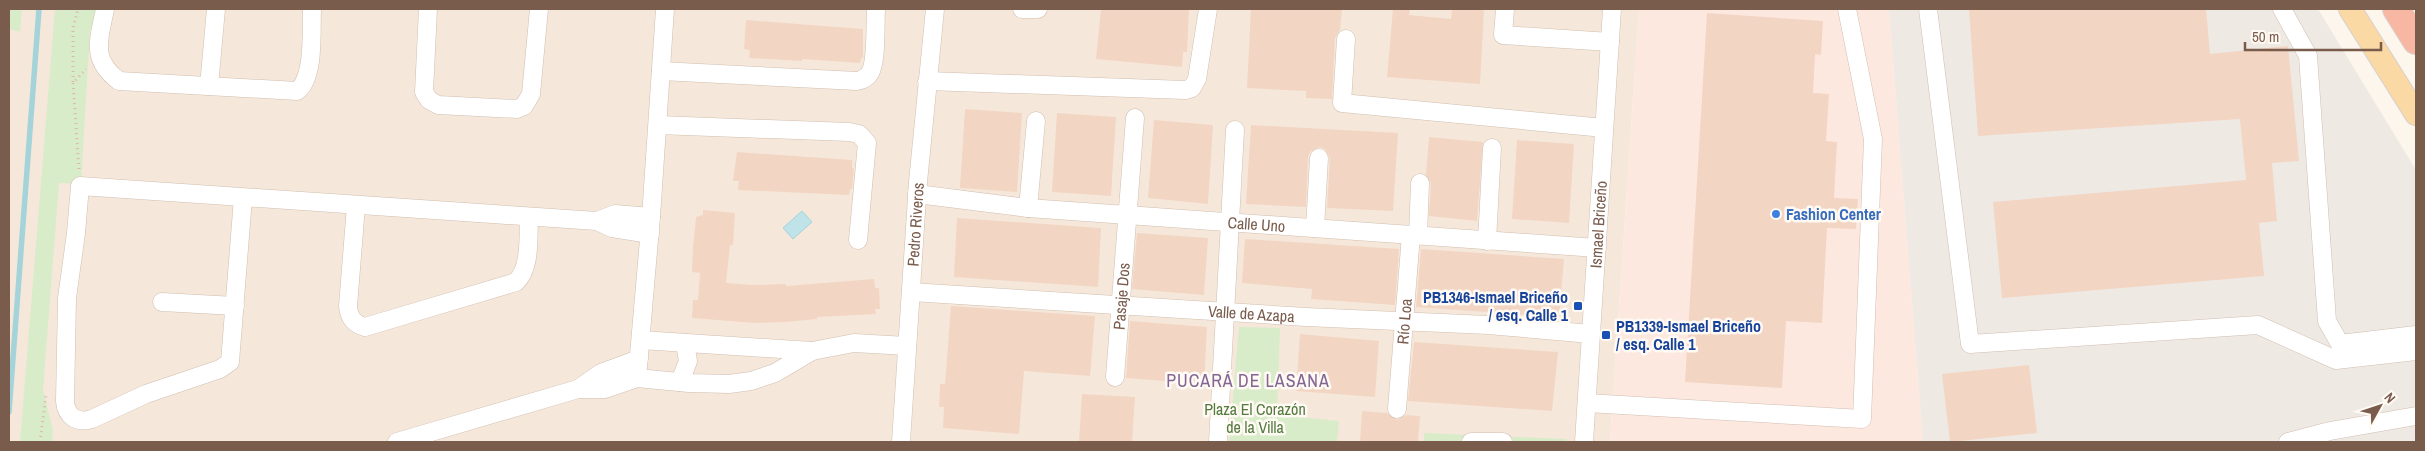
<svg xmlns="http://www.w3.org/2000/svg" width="2425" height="451" font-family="'Archivo Narrow',sans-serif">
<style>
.residential{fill:#f5e8da}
.commercial{fill:#fde8e0}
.industrial{fill:#efe9e4}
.green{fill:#d8ecc9}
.water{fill:#bfe3e8;stroke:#a5d3da}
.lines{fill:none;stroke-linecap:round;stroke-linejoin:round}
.stream{stroke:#a5d3da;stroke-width:5.5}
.building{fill:#f3d5c3}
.minor-casing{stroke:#d1beb0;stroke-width:19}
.major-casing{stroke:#dad1cd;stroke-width:24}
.highway-casing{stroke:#dad1cd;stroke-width:28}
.path{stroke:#d9b8a5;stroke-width:3;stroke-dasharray:1 4;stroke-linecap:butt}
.minor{stroke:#fff;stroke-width:18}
.major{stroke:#fbd9a5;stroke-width:22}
.highway{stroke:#f7b7a3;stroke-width:26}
.shop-dot{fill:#3f7fe0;stroke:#fffaf3;stroke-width:2}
.transit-dot{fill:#1a4fb4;stroke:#fffaf3;stroke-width:2}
.labels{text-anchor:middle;stroke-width:5;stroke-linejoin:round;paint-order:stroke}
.shop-label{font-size:16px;font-weight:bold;fill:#366cbe;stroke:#fffaf3;text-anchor:start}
.street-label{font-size:16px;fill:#7a5c4d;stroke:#fffaf3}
.transit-label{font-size:16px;font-weight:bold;fill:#164399;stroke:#fffaf3;text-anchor:end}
.park-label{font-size:16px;fill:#537a41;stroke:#fffaf3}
.neighbourhood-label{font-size:18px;letter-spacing:1px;fill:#846695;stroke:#fffaf3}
</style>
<rect width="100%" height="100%" fill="#fdf6ec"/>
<polygon class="residential" points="9,9 1639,9 1610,442 9,442"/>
<polygon class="commercial" points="1639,9 1889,9 1923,442 1610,442"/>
<polygon class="industrial" points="1889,9 2318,9 2416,170 2416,442 1923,442"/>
<g class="green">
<polygon points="9,9 22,9 20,32 9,29"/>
<polygon points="55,9 97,9 90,31 81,184 59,183 43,390 53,430 52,442 20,442"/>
<polygon points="1239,327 1280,328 1277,415 1339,421 1337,442 1229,442"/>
<polygon points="1424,433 1567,439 1566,442 1424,442"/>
</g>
<polygon class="water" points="802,211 812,222 793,239 783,228"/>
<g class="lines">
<polyline class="stream" points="9,412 39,9"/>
</g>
<g class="building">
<polygon points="1101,9 1189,9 1187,52 1183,52 1182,67 1096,59"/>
<polygon points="1251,9 1342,9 1340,30 1335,38 1332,99 1306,98 1306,91 1247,88"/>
<polygon points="1393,9 1410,9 1409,15 1451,19 1452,9 1484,9 1480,84 1387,77"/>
<polygon points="1969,9 2206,9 2210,54 2288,46 2299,161 2272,163 2277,221 2259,223 2264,276 2002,298 1993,202 2246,180 2240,119 1978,136"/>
<polygon points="1707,13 1823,21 1821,55 1815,54 1813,93 1829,94 1826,141 1837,142 1834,198 1858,199 1856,229 1827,228 1822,323 1786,321 1782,388 1685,382"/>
<polygon points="746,20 863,29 863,58 861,58 860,63 802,59 802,61 749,58 750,50 744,49"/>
<polygon points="965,109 1022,113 1017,192 960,188"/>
<polygon points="1057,113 1116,117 1111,196 1052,192"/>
<polygon points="1154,120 1213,125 1208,204 1148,198"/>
<polygon points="1251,125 1398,133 1393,211 1327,208 1330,158 1325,149 1319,147 1310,152 1308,157 1306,207 1246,204"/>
<polygon points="1429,137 1483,142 1477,221 1429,216 1431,183 1426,175"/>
<polygon points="1517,140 1574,144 1569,223 1512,219"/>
<polygon points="737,152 852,160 852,168 854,169 852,189 850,189 849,195 738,190 739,181 733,181"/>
<polygon points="703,210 735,213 733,245 730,245 726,283 752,285 786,284 786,286 874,279 875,288 879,288 880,309 875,309 876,314 817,317 817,319 785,322 755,323 692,318 693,300 698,300 700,273 692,272 693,248 696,217 703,215"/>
<polygon points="957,218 1101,228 1098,287 954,277"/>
<polygon points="1137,233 1208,238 1204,295 1132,289"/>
<polygon points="1245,239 1399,249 1395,305 1311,299 1312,289 1242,283"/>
<polygon points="1421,249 1564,259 1559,317 1416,307"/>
<polygon points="951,306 1095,316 1090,376 1024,371 1019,434 943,428 944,407 939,407 940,384 945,384"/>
<polygon points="1130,321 1207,327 1204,384 1126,378"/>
<polygon points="1300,334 1379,341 1375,397 1296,391"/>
<polygon points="1414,342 1558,352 1552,411 1408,401"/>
<polygon points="2029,365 2037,433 1950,442 1942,374"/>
<polygon points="1082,394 1135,397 1132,442 1079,442"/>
<polygon points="1362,411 1387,413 1397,420 1406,415 1420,416 1418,442 1360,442"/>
</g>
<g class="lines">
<defs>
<g id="minor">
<path d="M105,9C99,40 90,59 119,81L297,91C315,78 311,30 312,9"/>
<polyline points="428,9 424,92 429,100 438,105 517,109 524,106 531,94 539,9"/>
<polyline points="1022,9 1038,9"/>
<polyline points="1505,9 1503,35 1610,42"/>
<polyline points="1928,9 1970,344 2258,325 2336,360 2416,351"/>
<polyline points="2282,9 2308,56 2327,321 2340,344 2416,335"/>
<polyline points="1346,39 1342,103 1604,128"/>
<path d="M661,71L857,81C862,80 867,78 870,73C877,61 875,24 876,9"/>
<polyline points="927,81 1185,90 1192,88 1197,79 1208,9"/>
<polyline points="209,86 216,9"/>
<polyline points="658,125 849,132 859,134 867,143 858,240"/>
<path id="s1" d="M917,194L1028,208L1597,248"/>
<path d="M243,198L230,362L220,369L146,394L92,419C77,424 66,416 65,401L67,298L76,233L80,186L597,221L612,228L650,234"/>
<path d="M356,206L348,306C349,317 353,324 365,327L516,282C531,268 528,237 529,217"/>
<polyline points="1028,208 1036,121"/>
<polyline points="597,221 615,214 651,217"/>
<polyline points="1315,228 1319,158"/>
<polyline points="1418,236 1420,183"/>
<polyline points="1487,241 1492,148"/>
<path id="s2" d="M911,292L1306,317L1488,325L1591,334"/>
<polyline points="162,302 235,306"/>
<polyline points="641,340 812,351 854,343 907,346"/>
<path id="s3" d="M1115,377L1135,118"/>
<polyline points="637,378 651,217 665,9"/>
<polyline points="680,382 688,361 685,343"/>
<polyline points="578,389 601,373 639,359"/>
<polyline points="1587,403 1862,419 1873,139 1847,9"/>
<path id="s4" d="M1397,409L1411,235"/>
<polyline points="397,442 578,389 605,389 637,378 689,383 729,384 751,381 775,373 812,351"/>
<path id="s5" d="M901,442L918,182L935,9"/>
<polyline points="1218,442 1235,130"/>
<polyline points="1471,442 1503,442"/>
<path id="s6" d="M1584,442L1612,9"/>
<polyline points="2288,442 2330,431 2416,416"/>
</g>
<polyline id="major" points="2350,9 2416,114"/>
<polyline id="highway" points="2396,9 2416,41"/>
</defs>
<use href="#minor" class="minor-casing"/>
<use href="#major" class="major-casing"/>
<use href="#highway" class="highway-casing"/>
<g class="path">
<polyline points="73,82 73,28 78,9"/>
<polyline points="79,169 73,83 86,69"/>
<polyline points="40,442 46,395"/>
</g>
<use href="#minor" class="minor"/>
<use href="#major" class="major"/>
<use href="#highway" class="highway"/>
</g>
<circle class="shop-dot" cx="1776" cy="214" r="5"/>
<g class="transit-dot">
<rect x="1573" y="301" width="10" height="10" rx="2.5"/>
<rect x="1601" y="330" width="10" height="10" rx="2.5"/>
</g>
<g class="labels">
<g class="shop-label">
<text x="1786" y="220">Fashion Center</text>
</g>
<g class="street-label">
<text dy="6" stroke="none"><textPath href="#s1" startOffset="341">Calle Uno</textPath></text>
<text dy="6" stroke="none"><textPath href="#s5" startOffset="218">Pedro Riveros</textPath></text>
<text dy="6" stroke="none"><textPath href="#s6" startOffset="218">Ismael Briceño</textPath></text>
<text dy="6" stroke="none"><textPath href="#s3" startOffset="81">Pasaje Dos</textPath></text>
<text dy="6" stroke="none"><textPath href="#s2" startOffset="341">Valle de Azapa</textPath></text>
<text dy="6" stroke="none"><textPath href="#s4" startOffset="88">Río Loa</textPath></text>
</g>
<g class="transit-label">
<text x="1568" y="303">PB1346-Ismael Briceño<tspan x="1568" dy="18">/ esq. Calle 1</tspan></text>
<text x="1616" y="332" text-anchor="start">PB1339-Ismael Briceño<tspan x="1616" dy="18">/ esq. Calle 1</tspan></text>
</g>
<g class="park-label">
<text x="1255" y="415">Plaza El Corazón<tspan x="1255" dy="18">de la Villa</tspan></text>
</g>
<g class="neighbourhood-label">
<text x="1248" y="387">PUCARÁ DE LASANA</text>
</g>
</g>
<rect width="2425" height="451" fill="none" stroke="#7a5c4d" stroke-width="20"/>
<g transform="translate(2380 406) rotate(50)" stroke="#fffaf3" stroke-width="4" paint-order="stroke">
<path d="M0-4L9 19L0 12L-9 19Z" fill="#7a5c4d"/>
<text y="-8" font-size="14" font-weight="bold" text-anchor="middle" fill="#7a5c4d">N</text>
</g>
<path d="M2245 42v8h136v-8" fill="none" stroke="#7a5c4d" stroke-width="2.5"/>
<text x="2252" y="42" font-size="15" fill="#7a5c4d" stroke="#fffaf3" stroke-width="4" paint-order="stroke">50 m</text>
</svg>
